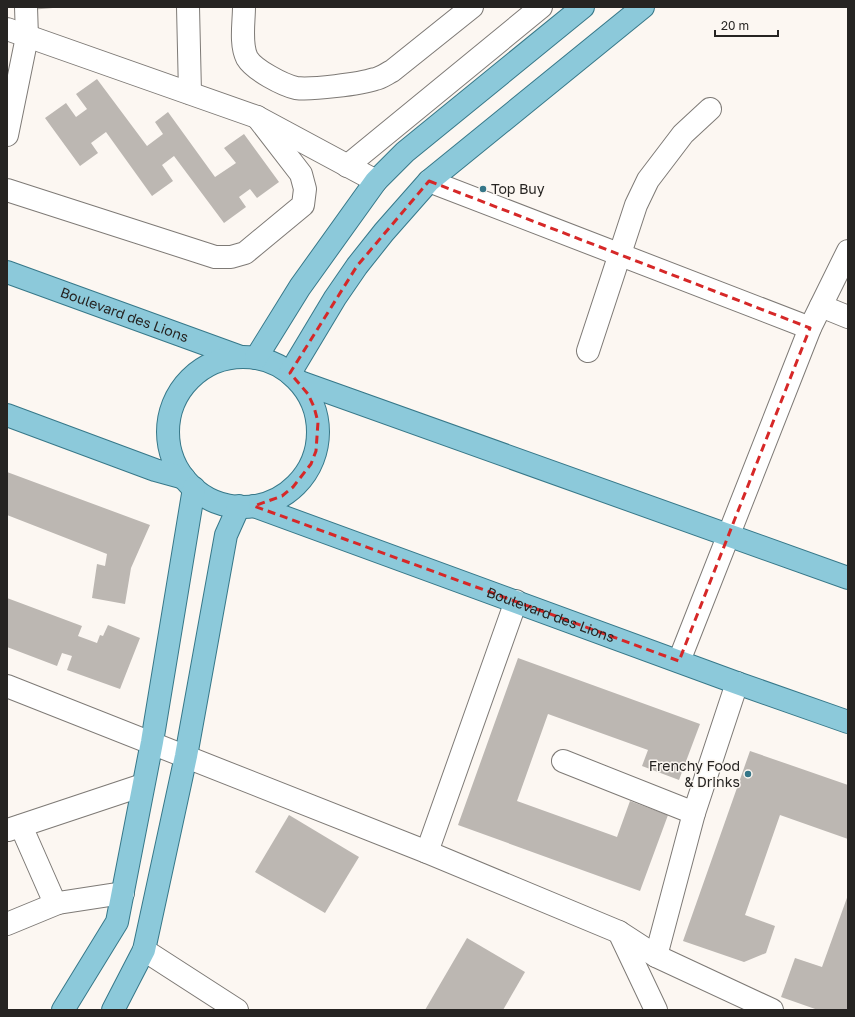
<svg xmlns="http://www.w3.org/2000/svg" width="855" height="1017" font-family="'Golos Text',sans-serif">
<style>
.building{fill:#bcb7b2}
.lines{fill:none;stroke-linecap:round;stroke-linejoin:round}
.minor-casing{stroke:#7e7a76;stroke-width:24}
.major-casing{stroke:#377889;stroke-width:24}
.minor{stroke:#fff;stroke-width:22}
.major{stroke:#8cc9da;stroke-width:22}
.marked{fill:none;stroke:#d62828;stroke-width:3;stroke-dasharray:8 5;stroke-linejoin:round}
.poi-dot{fill:#357688;stroke:#fcf7f2;stroke-width:1.5}
.labels{text-anchor:middle;stroke-width:3;stroke-linejoin:round;paint-order:stroke}
.poi-label{font-size:14px;fill:#262422;stroke:#fcf7f2;text-anchor:start}
.street-label{font-size:14px;fill:#262422;stroke:#fcf7f2}
</style>
<rect width="100%" height="100%" fill="#fcf7f2"/>
<g class="building">
<polygon points="29,7 53,7 53,8 30,10"/>
<polygon points="97,79 147,146 163,134 155,122 168,112 215,177 236,163 224,148 244,134 279,182 257,198 250,189 239,197 246,207 224,223 174,156 162,165 173,181 152,196 106,132 91,143 98,153 80,166 45,118 66,103 76,117 87,109 76,94"/>
<polygon points="7,472 150,525 131,568 125,604 92,598 97,564 105,566 107,554 7,515"/>
<polygon points="7,598 82,626 78,636 97,643 100,635 103,636 108,625 140,638 120,689 67,670 72,656 62,653 57,666 7,647"/>
<polygon points="518,658 700,724 679,780 642,766 648,750 548,714 517,801 617,837 630,801 668,815 640,891 458,825"/>
<polygon points="750,751 848,785 848,839 780,815 745,915 775,926 766,953 744,962 683,941"/>
<polygon points="289,815 359,857 325,913 255,872"/>
<polygon points="848,895 848,1010 818,1010 781,997 795,958 822,967"/>
<polygon points="467,938 525,972 503,1010 425,1010"/>
</g>
<g class="lines">
<defs>
<g id="minor">
<polyline points="188,7 190,93"/>
<path d="M244,7C244,22 240,44 247,58C254,70 283,85 296,88C311,90 360,84 375,79C381,78 386,74 392,71L472,7"/>
<polyline points="7,29 257,117 376,181"/>
<polyline points="7,135 27,37 26,7"/>
<polyline points="347,166 541,7"/>
<polyline points="429,181 810,328"/>
<polyline points="7,190 215,257 231,257 245,253 303,205 305,189 301,174 257,117"/>
<polyline points="821,306 848,317"/>
<polyline points="588,351 636,205 648,180 683,134 710,109"/>
<polyline points="679,661 810,328 848,251"/>
<polyline points="7,686 427,852 619,932 656,956 772,1010"/>
<polyline points="563,761 694,813"/>
<polyline points="21,826 54,901 58,903 123,893"/>
<polyline points="8,830 143,785"/>
<polyline points="427,852 516,601"/>
<polyline points="7,924 58,903"/>
<polyline points="619,932 656,1010"/>
<polyline points="144,950 237,1010"/>
<polyline points="656,956 694,813 737,683"/>
</g>
<g id="major">
<path id="s1" d="M7,272L241,357"/>
<circle cx="243" cy="432" r="75"/>
<polyline points="256,358 300,287 376,181 405,152 583,7"/>
<polyline points="290,373 335,298 357,266 384,232 429,181 643,7"/>
<polyline points="300,382 848,578"/>
<polyline points="7,415 155,470 184,478"/>
<path id="s2" d="M254,506L737,683L848,722"/>
<polyline points="63,1010 117,922 152,742 194,488"/>
<polyline points="113,1010 144,950 186,756 226,535 239,506"/>
</g>
</defs>
<use href="#minor" class="minor-casing"/>
<use href="#major" class="major-casing"/>
<use href="#minor" class="minor"/>
<use href="#major" class="major"/>
</g>
<path class="marked" d="M429,181L810,328L679,661L254,506L282,496L293,487L311,464L316,451L318,422L314,407L308,394L290,373L357,266Z"/>
<g class="poi-dot">
<circle cx="483" cy="189" r="4"/>
<circle cx="748" cy="774" r="4"/>
</g>
<g class="labels">
<g class="poi-label">
<text x="491" y="194">Top Buy</text>
<text x="740" y="771" text-anchor="end">Frenchy Food<tspan x="740" dy="16">&amp; Drinks</tspan></text>
</g>
<g class="street-label">
<text dy="5" stroke="none"><textPath href="#s1" startOffset="125">Boulevard des Lions</textPath></text>
<text dy="5" stroke="none"><textPath href="#s2" startOffset="316">Boulevard des Lions</textPath></text>
</g>
</g>
<rect width="855" height="1017" fill="none" stroke="#262422" stroke-width="16"/>
<path d="M715 30v6h63v-6" fill="none" stroke="#262422" stroke-width="2"/>
<text x="721" y="30" font-size="12" fill="#262422" stroke="#fcf7f2" stroke-width="3" paint-order="stroke">20 m</text>
</svg>
